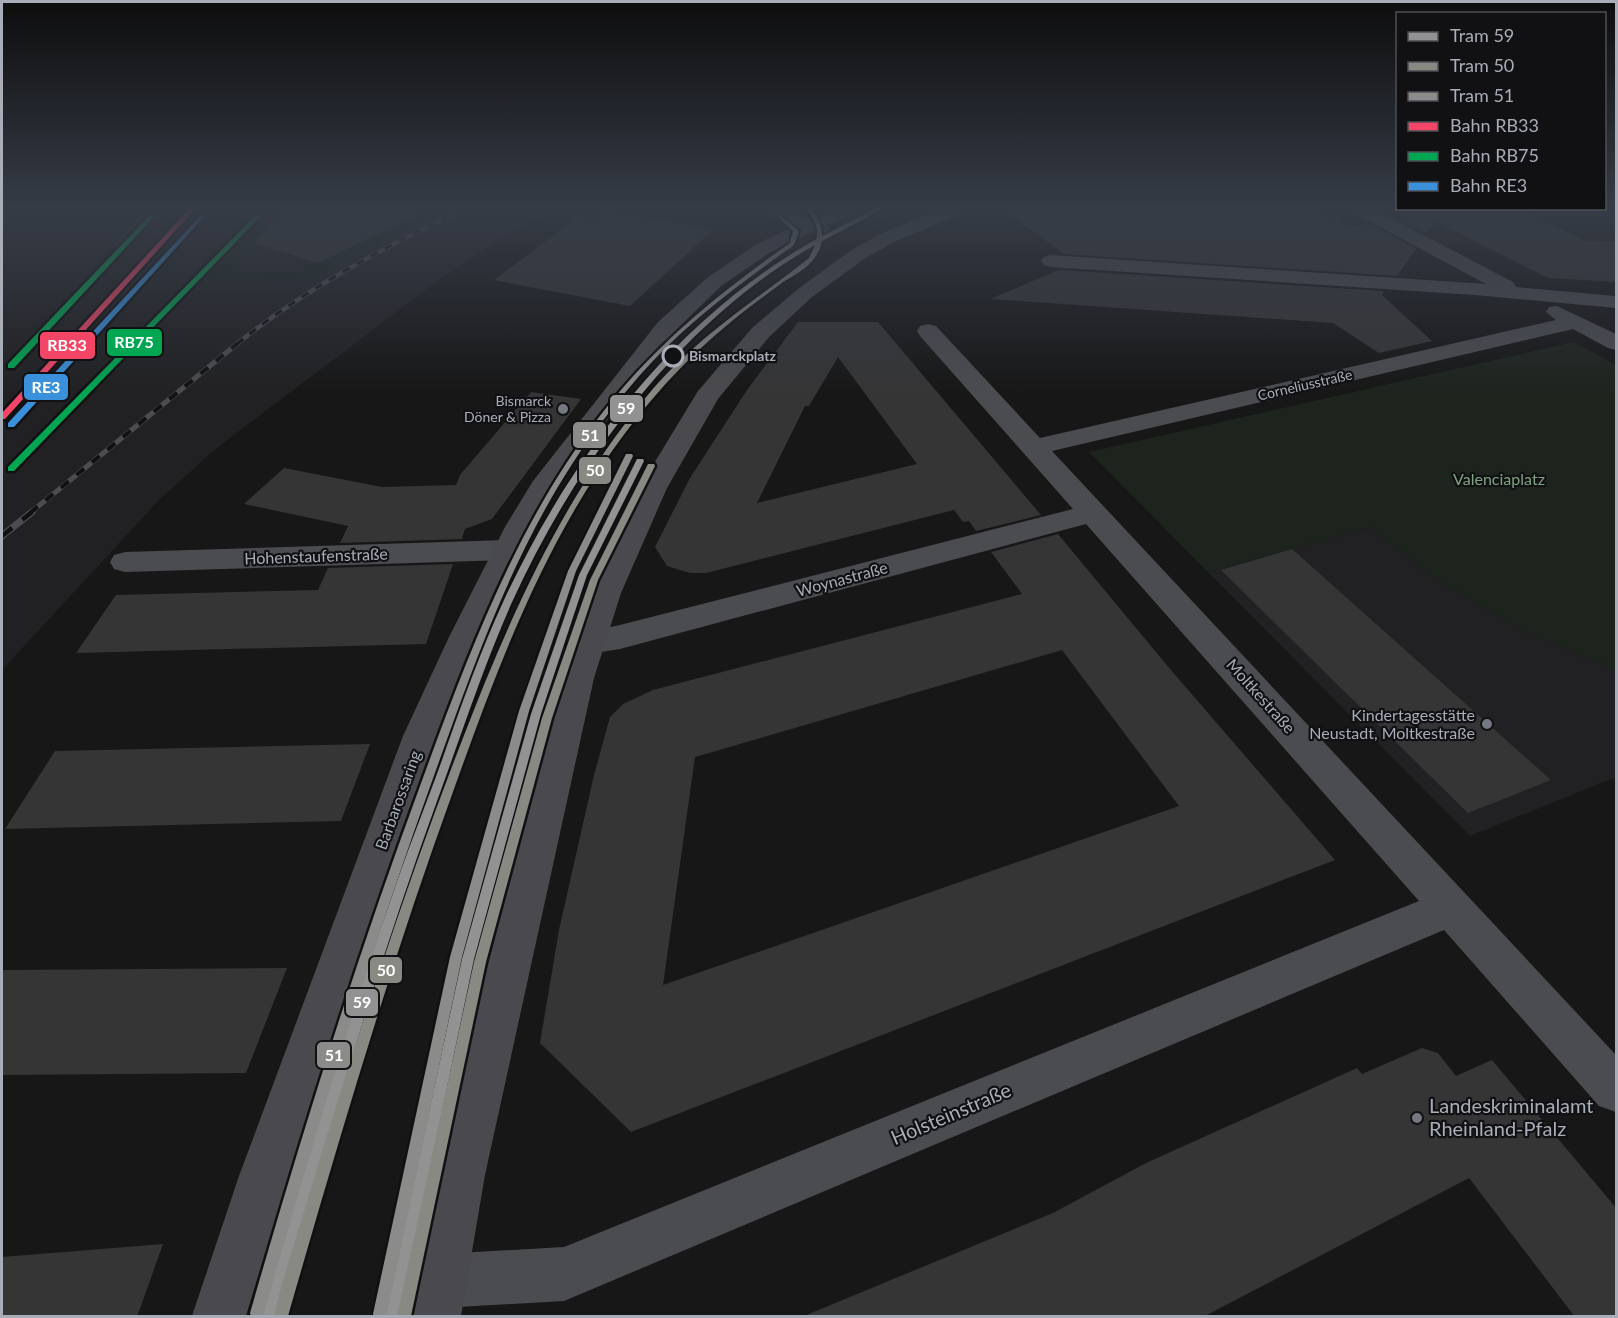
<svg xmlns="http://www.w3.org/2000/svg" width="1618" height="1318" font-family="Lato,sans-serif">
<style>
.built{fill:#212123}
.green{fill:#1d241e}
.building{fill:#353536;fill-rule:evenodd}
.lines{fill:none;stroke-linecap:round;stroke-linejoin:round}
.street{fill:#4b4c50;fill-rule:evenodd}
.secondary{fill:#4a4a4e;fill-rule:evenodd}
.tram{stroke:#4b4c4f;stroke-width:1.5}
.rail-far2-casing{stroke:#4b4c4f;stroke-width:4.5}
.rail-far1-casing{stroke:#4b4c4f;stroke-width:5}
.rail-casing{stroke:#4b4c4f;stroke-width:7}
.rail-far2{stroke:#111113;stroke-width:3;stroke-dasharray:8;stroke-linecap:butt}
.rail-far1{stroke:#111113;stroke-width:4;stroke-dasharray:10;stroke-linecap:butt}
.rail{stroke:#111113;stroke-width:4.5;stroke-dasharray:13;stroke-linecap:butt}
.rail-1-casing{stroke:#111113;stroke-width:5}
.rail-2-casing{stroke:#111113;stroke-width:5}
.rail-3-casing{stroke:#111113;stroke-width:5}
.rail-1{fill:#f34667;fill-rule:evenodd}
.rail-2{fill:#00a651;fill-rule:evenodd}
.rail-3{fill:#3a90db;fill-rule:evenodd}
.tram-1-casing{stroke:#111113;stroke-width:5}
.tram-2-casing{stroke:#111113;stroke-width:5}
.tram-3-casing{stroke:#111113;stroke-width:5}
.tram-1{fill:#929292;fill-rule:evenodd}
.tram-2{fill:#898984;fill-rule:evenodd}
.tram-3{fill:#8b8b8a;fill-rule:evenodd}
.stop-dot{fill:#111113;stroke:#a8adb8;stroke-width:3}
.poi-dot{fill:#757880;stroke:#111113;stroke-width:2}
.labels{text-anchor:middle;stroke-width:4.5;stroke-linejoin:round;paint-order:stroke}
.far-stop-label{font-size:14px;font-weight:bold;fill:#a8adb8;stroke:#111113;text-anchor:start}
.far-street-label{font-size:14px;fill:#a8adb8;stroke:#111113}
.far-poi-label{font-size:14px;fill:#a8adb8;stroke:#111113;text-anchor:end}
.park-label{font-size:16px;fill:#7fa381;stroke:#111113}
.street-label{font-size:16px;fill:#a8adb8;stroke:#111113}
.poi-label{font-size:16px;fill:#a8adb8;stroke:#111113;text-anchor:end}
.near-poi-label{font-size:20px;fill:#a8adb8;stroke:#111113;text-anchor:start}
.near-street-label{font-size:20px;fill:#a8adb8;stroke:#111113}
.line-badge{stroke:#111113;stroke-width:2}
.badge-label{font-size:16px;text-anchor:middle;font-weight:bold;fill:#fff}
</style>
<rect width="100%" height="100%" fill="#171717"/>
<g class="built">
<polygon points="2,208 562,208 504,237 443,277 218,447 160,499 2,670"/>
<polygon points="884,208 946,208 901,225 874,229 903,217"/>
<polygon points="1370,527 1436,579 1521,630 1616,670 1616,777 1470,836 1208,572"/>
</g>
<g class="green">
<polygon points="433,208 451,208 373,245 315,278 196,283 259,216 259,238 230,274 299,272"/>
<polygon points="1574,342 1616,365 1616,670 1521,630 1436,579 1370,527 1208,572 1089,452"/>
</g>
<g class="building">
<polygon points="283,208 432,208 318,263 254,243"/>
<polygon points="1001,208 1315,208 1350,227 1370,224 1416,249 1397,276 1064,254"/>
<polygon points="1409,208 1521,208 1586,241 1617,242 1617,282 1548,278 1435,221 1426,234 1398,219 1423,215"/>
<polygon points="605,211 714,229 630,306 494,280 579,216 595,218"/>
<polygon points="1059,270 1384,291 1382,295 1432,341 1379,353 1333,323 990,299"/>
<path d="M798,322H878L1041,515L976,531L969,521L963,522L954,510L706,573H690L667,566L655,547L690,478L747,390ZM838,357L917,464L757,503L805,406H809Z"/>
<polygon points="531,392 581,399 492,519 465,529 462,539 340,543 348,526 244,504 284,468 382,487 456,485 460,475"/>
<path d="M1058,534L1170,669L1335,860L631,1132L540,1043L559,930L594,775L610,717L623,704L653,690L1022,594L991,552ZM1062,650L1179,806L663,985L695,757Z"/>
<polygon points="1292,549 1551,780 1468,813 1221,570"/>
<polygon points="453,564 426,644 76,653 116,595 318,590 328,568"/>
<polygon points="370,744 341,821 5,829 55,751"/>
<polygon points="287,968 246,1073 2,1075 2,970"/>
<polygon points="1422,1048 1438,1053 1456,1076 1492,1060 1617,1209 1617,1317 1575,1317 1469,1178 1203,1317 804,1316 1053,1213 1146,1163 1357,1068 1362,1074"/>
<polygon points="163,1244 137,1317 2,1317 2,1257"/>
</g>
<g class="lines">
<g class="street">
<polygon points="1349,208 1372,208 1513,282 1516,287 1616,296 1616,308 1475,295 1051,267 1044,265 1041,261 1044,257 1051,255 1486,284 1352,212"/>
<polygon points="1557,306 1616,334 1616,350 1608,348 1573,329 1052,451 1616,1055 1616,1112 1599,1106 1444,930 564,1301 440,1308 421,1300 413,1281 421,1262 440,1254 564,1247 1419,901 1086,524 620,649 589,654 578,650 573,642 578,634 620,625 1073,509 920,336 917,331 920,326 928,324 936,326 1040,438 1556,320 1546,312 1549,307"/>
<polygon points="507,540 517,543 522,550 517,557 507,560 125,572 114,569 110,562 114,555 125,552"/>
</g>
<g class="secondary">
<polygon points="761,208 783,208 809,219 836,208 861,208 858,212 827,225 830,229 828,233 821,235 811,232 769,253 721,286 674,332 555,489 533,527 481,637 439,736 289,1176 246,1316 192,1316 239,1176 403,736 449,637 505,527 533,481 658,322 707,278 755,245 794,226 779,221"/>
<polygon points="944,208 969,208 966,212 896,241 864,259 812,297 769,337 718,399 667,488 621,593 594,678 485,1175 461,1316 407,1316 435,1175 560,678 591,593 639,488 698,391 753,327 798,289 850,251 882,233"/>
</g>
<path class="tram" d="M793,208C834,222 873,220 915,211"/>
<defs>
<path id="rail-far2" d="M237,344C304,289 386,247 464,208"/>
<polyline id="rail-far1" points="30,513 238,343"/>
<polyline id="rail" points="2,536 32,512"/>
</defs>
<use href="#rail-far2" class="rail-far2-casing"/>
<use href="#rail-far1" class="rail-far1-casing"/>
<use href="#rail" class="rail-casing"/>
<use href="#rail-far2" class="rail-far2"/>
<use href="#rail-far1" class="rail-far1"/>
<use href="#rail" class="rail"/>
<defs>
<polygon id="rail-1" points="190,208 196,208 5,419 2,419 2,413"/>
<g id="rail-2">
<polygon points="150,215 155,216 14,368 8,368 8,364"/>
<polygon points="256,215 261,216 14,471 8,471 8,467"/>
</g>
<polygon id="rail-3" points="202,214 204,215 204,217 14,427 8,427 8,423"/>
</defs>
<use href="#rail-1" class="rail-1-casing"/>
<use href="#rail-2" class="rail-2-casing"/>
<use href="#rail-3" class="rail-3-casing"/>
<use href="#rail-1" class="rail-1"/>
<use href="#rail-2" class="rail-2"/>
<use href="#rail-3" class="rail-3"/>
<defs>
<g id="tram-1">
<path d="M877,208H883C857,224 829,236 803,252C764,275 727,305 694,337C618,412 558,502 513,600C485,662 464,727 441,790C378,963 326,1139 276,1316H262C273,1270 288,1224 302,1178C329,1085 358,993 390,902C406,854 425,807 442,760C461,706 480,652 504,600C565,469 657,343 779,262C810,241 844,225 877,208Z"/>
<polygon points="637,459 643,459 644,461 587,575 541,714 474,959 399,1316 385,1316 462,959 531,714 579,575"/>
</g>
<g id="tram-2">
<path d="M805,208H810C824,223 827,243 813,260C806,269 793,276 783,282C766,295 749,307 732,321C679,364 636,414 598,472C534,569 493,680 454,789C391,962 339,1139 288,1316H274C282,1279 295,1242 306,1205C329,1128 353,1050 379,973C405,894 433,815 463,738C510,616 563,497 647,396C694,339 752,303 809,258C820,237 821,226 805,208Z"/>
<polygon points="648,464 654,464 655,466 598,580 552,718 486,962 411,1316 397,1316 474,962 542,718 590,580"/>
</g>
<g id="tram-3">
<path d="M781,216L799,231L794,245C744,281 694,317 652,362C634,381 617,402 601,423C523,525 479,650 436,770C371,949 316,1130 264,1313L263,1316H251L250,1313C301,1136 356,959 420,786C466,660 514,529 596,421C651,348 715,296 790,243L793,231L779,218V217Z"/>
<polygon points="626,454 632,454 633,456 576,571 529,711 462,957 387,1314 386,1316 374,1316 373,1314 450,957 519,711 568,571"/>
</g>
</defs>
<use href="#tram-1" class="tram-1-casing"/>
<use href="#tram-2" class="tram-2-casing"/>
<use href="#tram-3" class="tram-3-casing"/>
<use href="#tram-1" class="tram-1"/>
<use href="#tram-2" class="tram-2"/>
<use href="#tram-3" class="tram-3"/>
</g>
<linearGradient id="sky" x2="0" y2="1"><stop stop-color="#0d0d0d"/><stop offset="0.53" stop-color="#363c47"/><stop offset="1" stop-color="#363c47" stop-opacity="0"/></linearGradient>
<rect width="1618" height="393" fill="url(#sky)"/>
<circle class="stop-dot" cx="673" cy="356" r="10"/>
<g class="poi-dot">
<circle cx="563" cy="409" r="6"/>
<circle cx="1487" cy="724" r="6"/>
<circle cx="1417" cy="1118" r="6"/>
</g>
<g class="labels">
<g class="far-stop-label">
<text x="689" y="361">Bismarckplatz</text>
</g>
<g class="far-street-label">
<text transform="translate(1305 385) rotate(-13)" y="5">Corneliusstraße</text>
</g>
<g class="far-poi-label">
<text x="551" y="406">Bismarck<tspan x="551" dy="16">Döner &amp; Pizza</tspan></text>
</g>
<g class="park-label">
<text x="1499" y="485">Valenciaplatz</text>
</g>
<g class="street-label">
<text transform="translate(316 556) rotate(-2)" y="6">Hohenstaufenstraße</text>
<text transform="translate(842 579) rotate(-15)" y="6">Woynastraße</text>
<text transform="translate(1261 696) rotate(48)" y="6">Moltkestraße</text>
<text transform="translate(398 800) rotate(-70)" y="6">Barbarossaring</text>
</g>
<g class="poi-label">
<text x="1475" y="721">Kindertagesstätte<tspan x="1475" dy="18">Neustadt, Moltkestraße</tspan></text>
</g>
<g class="near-poi-label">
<text x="1429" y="1113">Landeskriminalamt<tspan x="1429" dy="23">Rheinland-Pfalz</tspan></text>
</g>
<g class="near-street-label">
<text transform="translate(951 1114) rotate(-23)" y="7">Holsteinstraße</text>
</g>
</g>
<g class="line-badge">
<rect x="106" y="328" width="57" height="29" rx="6" fill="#00a651"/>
<rect x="39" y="331" width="57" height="29" rx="6" fill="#f34667"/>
<rect x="23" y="373" width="46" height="28" rx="6" fill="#3a90db"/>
<rect x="609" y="394" width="35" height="29" rx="6" fill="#929292"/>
<rect x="572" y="421" width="35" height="28" rx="6" fill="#8b8b8a"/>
<rect x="578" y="456" width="34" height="29" rx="6" fill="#898984"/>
<rect x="369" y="956" width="34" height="28" rx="6" fill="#898984"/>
<rect x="345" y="988" width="34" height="29" rx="6" fill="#929292"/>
<rect x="316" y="1041" width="35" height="28" rx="6" fill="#8b8b8a"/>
</g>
<g class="badge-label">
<text x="134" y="348">RB75</text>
<text x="67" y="351">RB33</text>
<text x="46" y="393">RE3</text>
<text x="626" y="414">59</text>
<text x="590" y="441">51</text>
<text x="595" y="476">50</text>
<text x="386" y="976">50</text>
<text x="362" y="1008">59</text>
<text x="334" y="1061">51</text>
</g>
<rect width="1618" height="1318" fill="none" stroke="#a8adb8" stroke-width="6"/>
<rect x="1396" y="12" width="210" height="198" fill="#111113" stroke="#4d4f55" stroke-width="1.5"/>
<rect x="1408" y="32" width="30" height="9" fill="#929292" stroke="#4d4f55" stroke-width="1.5"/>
<text x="1450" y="42" font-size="18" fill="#a8adb8">Tram 59</text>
<rect x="1408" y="62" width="30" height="9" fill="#898984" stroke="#4d4f55" stroke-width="1.5"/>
<text x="1450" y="72" font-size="18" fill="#a8adb8">Tram 50</text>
<rect x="1408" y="92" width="30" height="9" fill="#8b8b8a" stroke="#4d4f55" stroke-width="1.5"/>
<text x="1450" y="102" font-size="18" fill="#a8adb8">Tram 51</text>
<rect x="1408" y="122" width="30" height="9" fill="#f34667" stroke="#4d4f55" stroke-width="1.5"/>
<text x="1450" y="132" font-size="18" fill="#a8adb8">Bahn RB33</text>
<rect x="1408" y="152" width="30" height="9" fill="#00a651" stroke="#4d4f55" stroke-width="1.5"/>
<text x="1450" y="162" font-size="18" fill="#a8adb8">Bahn RB75</text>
<rect x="1408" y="182" width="30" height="9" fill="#3a90db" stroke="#4d4f55" stroke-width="1.5"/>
<text x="1450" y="192" font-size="18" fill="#a8adb8">Bahn RE3</text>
</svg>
